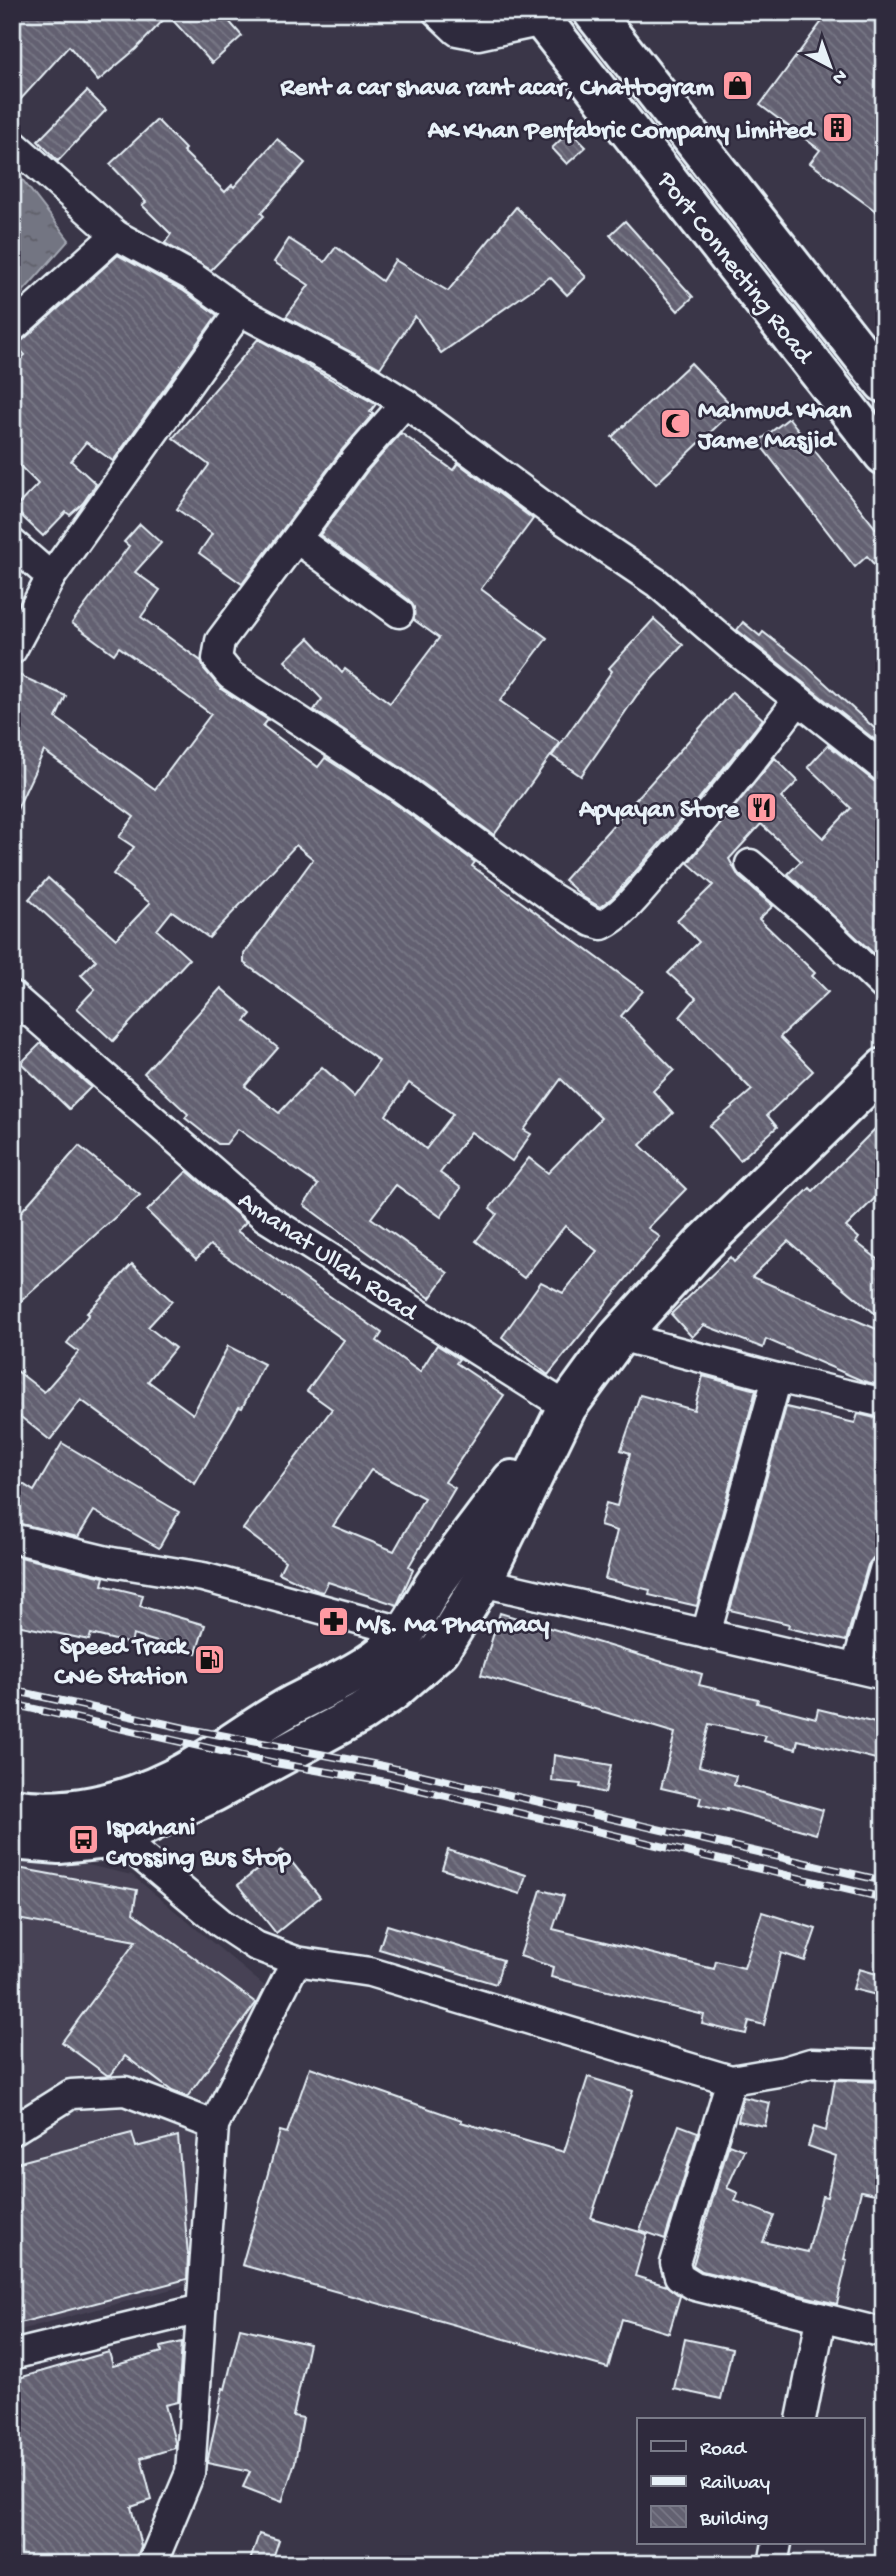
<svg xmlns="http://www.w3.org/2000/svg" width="896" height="2576" font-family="'Gochi Hand',sans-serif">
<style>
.built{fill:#464354}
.water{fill:url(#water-ripples);stroke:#a2a6b1;stroke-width:2}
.building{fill:url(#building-back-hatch);stroke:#e8f1f8;stroke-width:2;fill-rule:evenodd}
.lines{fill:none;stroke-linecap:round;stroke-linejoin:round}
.minor-casing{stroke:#e8f1f8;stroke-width:33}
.highway-casing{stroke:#e8f1f8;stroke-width:44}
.minor{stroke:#2f2a3d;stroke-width:28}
.highway{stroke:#2f2a3d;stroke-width:38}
.rail-casing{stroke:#e8f1f8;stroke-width:8}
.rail{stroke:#2f2a3d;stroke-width:5;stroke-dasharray:16;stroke-linecap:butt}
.labels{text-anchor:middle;stroke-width:5;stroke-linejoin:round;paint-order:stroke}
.poi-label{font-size:26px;font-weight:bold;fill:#e8f1f8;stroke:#2f2a3d;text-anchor:end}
.street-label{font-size:26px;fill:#e8f1f8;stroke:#2f2a3d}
</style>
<defs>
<pattern id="water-ripples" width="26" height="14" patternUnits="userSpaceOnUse" patternTransform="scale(1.75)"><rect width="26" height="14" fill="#737482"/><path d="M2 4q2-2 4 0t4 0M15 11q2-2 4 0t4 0" fill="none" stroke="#5f6069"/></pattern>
<pattern id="building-back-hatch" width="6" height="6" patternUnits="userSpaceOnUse" patternTransform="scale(1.75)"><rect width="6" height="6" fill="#636171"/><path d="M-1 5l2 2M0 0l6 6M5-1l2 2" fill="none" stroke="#797886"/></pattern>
</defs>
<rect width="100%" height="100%" fill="#3a3648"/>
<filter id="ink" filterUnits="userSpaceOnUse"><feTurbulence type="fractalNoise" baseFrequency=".0143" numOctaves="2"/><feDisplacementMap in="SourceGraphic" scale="14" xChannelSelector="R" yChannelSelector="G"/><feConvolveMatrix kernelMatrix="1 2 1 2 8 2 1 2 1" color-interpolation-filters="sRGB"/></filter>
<g filter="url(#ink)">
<polygon class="built" points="12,1848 132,1875 268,1989 196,2125 198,2282 12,2332"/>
<polygon class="water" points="12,170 21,178 69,240 12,304"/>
<g class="building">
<polygon points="12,12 221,12 242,36 212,63 168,15 136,49 98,81 69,46 12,109"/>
<polygon points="829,12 884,12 884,217 810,163 820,150 760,105"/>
<polygon points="87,91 106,110 58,161 38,141"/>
<polygon points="157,120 185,149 183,151 225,192 232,185 234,187 277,139 305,163 261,213 264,216 211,270 165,243 171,234 142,205 146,202 110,164"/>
<polygon points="570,131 586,147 567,164 552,148"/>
<polygon points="516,207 586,277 567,295 550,277 441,353 415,316 380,368 286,317 309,285 274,262 289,239 325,262 336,247 382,281 395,260 448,291"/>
<polygon points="625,221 693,297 678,311 610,235"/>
<polygon points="118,255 182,290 217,315 113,461 86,442 71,461 96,484 83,503 70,515 66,512 43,536 14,509 38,484 12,458 12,367 25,355 15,344 23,340"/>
<polygon points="258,339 376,404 370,412 373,414 342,450 242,584 199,553 212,534 177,509 209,465 173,438"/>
<polygon points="691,363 735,409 656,484 612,437"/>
<polygon points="789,418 884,539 884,576 867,556 855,567 758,442"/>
<polygon points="401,433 453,470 458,463 533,519 481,589 547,638 500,701 560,743 494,835 406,771 314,710 322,699 285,661 309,638 342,673 345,669 390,703 439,638 414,620 414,607 409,600 320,535 368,470"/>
<path d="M140,524L161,543L135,572L160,590L141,617L201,661L204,669L221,689L268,720L263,726L318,767L325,758L387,798L475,862L472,866L643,991L621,1016L674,1070L653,1091L673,1113L640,1145L686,1189L648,1228L660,1237L548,1375L502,1337L541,1282L563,1293L597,1251L565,1226L524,1278L476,1241L497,1214L490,1208L529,1158L548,1173L601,1118L561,1079L524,1130L531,1134L512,1161L471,1132L440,1173L461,1188L441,1217L396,1185L371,1218L448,1273L430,1298L304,1205L318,1185L238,1129L226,1144H218L185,1118L188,1114L144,1073L221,988L251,1014L245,1021L278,1048L245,1086L279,1113L322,1067L354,1096L379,1061L244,963V954L313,859L296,845L209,938L172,911L157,930L189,959L113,1041L77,1008L95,989L81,975L96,960L29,899L48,878L116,939L150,903L113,874L134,847L119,837L134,817L44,751L12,820V672L66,696L56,718L155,789L211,714L119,647L114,654L72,623L129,546L124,542ZM409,1083L453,1114L426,1149L386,1115Z"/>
<polygon points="654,619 683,645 637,695 581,776 552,756 612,671 609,668"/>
<polygon points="743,622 760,636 763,632 803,663 884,737 884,747 737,630"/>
<polygon points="732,692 763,719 698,800 613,897 600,907 583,897 564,880"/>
<polygon points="828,745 874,781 884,784 884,963 788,874 801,861 761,824 729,859 739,877 773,906 759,919 815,973 812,976 828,992 780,1037 813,1071 767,1115 777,1127 740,1160 710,1126 752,1090 680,1017 696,998 668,973 699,942 677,920 713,885 688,863 775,758 798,781 781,798 823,838 851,808 808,767"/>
<polygon points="41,1043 91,1087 69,1109 21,1063"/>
<polygon points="884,1120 884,1189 846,1227 859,1238 856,1242 884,1264 884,1321 788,1241 752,1277 884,1332 884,1365 875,1384 863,1381 766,1339 763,1348 704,1325 692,1337 671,1314 730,1257 734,1262 810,1188 813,1191"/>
<polygon points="79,1146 140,1195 12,1309 12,1222"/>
<path d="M187,1171L246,1222L237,1231L382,1333L377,1341L420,1372L437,1345L459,1359L456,1363L504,1395L445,1482L455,1488L409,1566L413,1570L397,1605L328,1582L323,1592L318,1591L279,1573L285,1561L243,1529L332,1409L307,1391L344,1340L210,1245L196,1259L147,1211ZM371,1470L424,1498L394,1551L333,1526Z"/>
<polygon points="132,1264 172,1301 148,1327 175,1348 148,1381 193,1414 228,1346 264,1364 242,1408 239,1407 195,1484 81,1400 50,1440 12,1410 12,1367 44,1392 79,1352 67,1343 89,1314 87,1313"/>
<polygon points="703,1376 756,1390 697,1606 649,1595 650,1590 605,1579 617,1531 600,1526 606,1503 617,1506 630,1453 621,1450 640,1395 694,1410"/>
<polygon points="786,1407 855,1423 858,1414 884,1420 884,1543 880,1554 873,1558 868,1565 846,1641 788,1628 789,1624 730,1610"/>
<polygon points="62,1443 179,1512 159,1548 94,1511 78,1537 12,1522 12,1477 34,1491"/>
<polygon points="12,1555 104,1577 102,1585 143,1595 140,1606 205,1625 196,1653 133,1635 131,1644 91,1634 89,1640 12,1624 17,1603 12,1601"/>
<polygon points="500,1613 702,1674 699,1685 758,1699 757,1703 816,1718 818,1709 884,1725 884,1761 798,1740 796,1749 764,1741 766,1736 709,1724 699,1766 736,1776 734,1785 823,1810 816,1834 727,1809 727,1811 699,1804 701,1797 661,1788 675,1733 481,1675"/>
<polygon points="554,1755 611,1765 605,1793 580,1787 581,1784 552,1781"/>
<polygon points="282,1850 320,1897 276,1933 238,1885"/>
<polygon points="448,1850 526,1875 520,1894 442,1869"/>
<polygon points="12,1867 137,1890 133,1913 256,2003 187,2097 172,2091 125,2056 111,2075 107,2075 62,2042 136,1941 12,1918"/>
<polygon points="541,1890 564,1896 553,1929 714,1969 716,1961 744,1968 762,1912 816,1929 805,1961 781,1953 764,2025 749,2021 746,2034 702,2024 704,2015 551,1977 553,1967 520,1956"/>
<polygon points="387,1925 503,1960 496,1984 379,1949"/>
<polygon points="859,1969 884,1976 884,1997 853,1989"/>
<polygon points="310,2067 462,2120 461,2122 564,2152 588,2077 633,2091 591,2218 647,2234 635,2276 667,2286 680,2296 669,2333 622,2319 608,2368 242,2265 280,2131 287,2133"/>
<polygon points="835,2080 884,2082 884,2196 861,2191 844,2259 847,2260 837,2304 702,2271 693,2265 729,2144 744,2150 727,2188 738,2193 735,2201 774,2216 763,2242 808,2252 822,2196 827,2197 836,2156 808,2146 814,2127 826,2131"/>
<polygon points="743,2097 770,2103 765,2126 738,2121"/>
<polygon points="679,2125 698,2132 665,2239 640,2230"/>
<polygon points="132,2133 136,2147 178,2136 188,2255 187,2279 12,2325 12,2164"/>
<polygon points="240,2328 309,2344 293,2416 303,2418 295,2462 282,2502 243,2487 250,2472 207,2463 223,2388 225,2389"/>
<polygon points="685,2339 732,2349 721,2399 674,2389"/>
<polygon points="182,2342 178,2402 165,2405 175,2442 175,2448 141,2458 152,2500 131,2507 141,2546 136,2559 118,2564 12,2564 12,2380 109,2352 113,2366 162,2352 161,2347"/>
<polygon points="259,2534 279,2540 271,2564 249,2564"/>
</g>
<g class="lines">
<defs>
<g id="minor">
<polyline points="437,12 457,31 478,35 543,21"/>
<polyline points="12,143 116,235 191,276 240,311 357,373 405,403 556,515 657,583 729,645 884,768"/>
<polyline points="12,328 116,235"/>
<path d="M405,403L355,460L220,641L217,659L230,675L396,784L551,897L592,922L602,925C624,914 639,893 656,874C706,819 753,760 798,700"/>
<polyline points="297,539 399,613"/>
<polyline points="12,543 51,577"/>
<polyline points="12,650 51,577 240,311"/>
<polyline points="750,864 814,919 884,986"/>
<polyline points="12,996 265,1217 567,1407"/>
<polyline points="619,1336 777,1378 884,1403"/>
<polyline points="12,1538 112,1562 203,1577 406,1632"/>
<polyline points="482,1582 884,1675"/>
<polyline points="706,1634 777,1378"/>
<polyline points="856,1668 884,1570"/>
<polyline points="106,1827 221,1923 256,1946 296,1961 370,1972 731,2080 784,2071 811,2063 884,2065"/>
<polyline points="731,2080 675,2263 679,2276 695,2286 884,2333"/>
<polyline points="12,2131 71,2094 125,2091 214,2125"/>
<polyline points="12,2355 201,2309"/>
<polyline points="801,2420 821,2319"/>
<polyline points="152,2564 190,2473 214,2125 296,1961"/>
<polyline points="773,2564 777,2543"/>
</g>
<g id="highway">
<polyline points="536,12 884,455"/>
<polyline points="593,12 884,383"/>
<path d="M12,1808C66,1817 124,1803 172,1779C215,1758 253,1726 294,1704C332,1684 378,1666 405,1632C417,1617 425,1598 436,1582C461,1547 487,1514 512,1480"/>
<polyline points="12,1840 59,1844 117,1838 214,1792 361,1713 392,1692 440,1650 482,1582 567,1407 619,1336 700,1247 884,1068"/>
</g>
</defs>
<use href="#minor" class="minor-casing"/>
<use href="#highway" class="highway-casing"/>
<use href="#minor" class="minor"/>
<use href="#highway" class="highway"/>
<defs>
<g id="rail">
<polyline points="12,1690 189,1729 383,1766 884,1881"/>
<polyline points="12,1704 275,1763 386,1782 884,1898"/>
</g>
</defs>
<use href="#rail" class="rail-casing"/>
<use href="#rail" class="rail"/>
</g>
</g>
<defs>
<symbol id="shop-square" viewBox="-11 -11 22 22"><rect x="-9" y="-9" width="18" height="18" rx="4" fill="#ff9aa2" stroke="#2f2a3d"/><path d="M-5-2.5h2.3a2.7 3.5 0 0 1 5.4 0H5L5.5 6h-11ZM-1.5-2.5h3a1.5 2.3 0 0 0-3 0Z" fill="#111"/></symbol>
<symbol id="building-square" viewBox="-11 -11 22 22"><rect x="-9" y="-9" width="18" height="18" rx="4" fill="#ff9aa2" stroke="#2f2a3d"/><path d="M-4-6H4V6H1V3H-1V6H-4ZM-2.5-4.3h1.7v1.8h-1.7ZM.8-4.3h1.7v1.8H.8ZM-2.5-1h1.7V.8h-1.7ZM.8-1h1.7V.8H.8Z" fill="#111"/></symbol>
<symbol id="mosque-square" viewBox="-11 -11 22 22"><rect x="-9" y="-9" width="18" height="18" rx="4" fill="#ff9aa2" stroke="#2f2a3d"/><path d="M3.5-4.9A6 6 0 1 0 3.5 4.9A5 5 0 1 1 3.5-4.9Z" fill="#111"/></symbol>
<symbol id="restaurant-square" viewBox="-11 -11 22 22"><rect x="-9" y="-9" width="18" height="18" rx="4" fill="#ff9aa2" stroke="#2f2a3d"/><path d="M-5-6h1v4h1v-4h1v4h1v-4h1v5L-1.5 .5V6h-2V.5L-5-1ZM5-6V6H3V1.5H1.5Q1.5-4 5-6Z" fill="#111"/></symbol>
<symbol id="pharmacy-square" viewBox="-11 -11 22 22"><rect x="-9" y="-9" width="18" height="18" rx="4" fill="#ff9aa2" stroke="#2f2a3d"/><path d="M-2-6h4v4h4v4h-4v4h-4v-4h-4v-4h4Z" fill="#111"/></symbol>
<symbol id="fuel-square" viewBox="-11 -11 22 22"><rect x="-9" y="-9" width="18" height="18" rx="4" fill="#ff9aa2" stroke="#2f2a3d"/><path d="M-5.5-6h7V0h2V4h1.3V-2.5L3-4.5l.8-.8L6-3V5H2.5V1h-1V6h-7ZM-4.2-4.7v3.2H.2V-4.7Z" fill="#111"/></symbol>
<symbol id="bus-square" viewBox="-11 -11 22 22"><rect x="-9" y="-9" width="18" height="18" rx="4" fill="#ff9aa2" stroke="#2f2a3d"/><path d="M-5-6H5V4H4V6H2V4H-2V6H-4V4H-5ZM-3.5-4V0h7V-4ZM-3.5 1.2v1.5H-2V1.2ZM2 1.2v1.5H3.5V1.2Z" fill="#111"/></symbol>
</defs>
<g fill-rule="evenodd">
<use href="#shop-square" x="720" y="68" width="35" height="35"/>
<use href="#building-square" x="820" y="110" width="35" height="35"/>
<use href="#mosque-square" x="658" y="406" width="35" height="35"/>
<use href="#restaurant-square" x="744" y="790" width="35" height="35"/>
<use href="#pharmacy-square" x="316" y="1604" width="35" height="35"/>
<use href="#fuel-square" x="192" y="1642" width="35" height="35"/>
<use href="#bus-square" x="66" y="1822" width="35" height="35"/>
</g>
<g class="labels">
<g class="poi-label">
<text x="714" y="94">Rent a car shava rant acar, Chattogram</text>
<text x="814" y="137">AK Khan Penfabric Company Limited</text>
<text x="698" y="417" text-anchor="start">Mahmud Khan<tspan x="698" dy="30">Jame Masjid</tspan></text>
<text x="739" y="816">Apyayan Store</text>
<text x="356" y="1631" text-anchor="start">M/s. Ma Pharmacy</text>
<text x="187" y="1653">Speed Track<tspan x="187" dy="30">CNG Station</tspan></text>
<text x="106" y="1834" text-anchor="start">Ispahani<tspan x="106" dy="30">Crossing Bus Stop</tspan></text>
</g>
<g class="street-label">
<text transform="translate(737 266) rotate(52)" y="9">Port Connecting Road</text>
<text transform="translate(329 1254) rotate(34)" y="9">Amanat Ullah Road</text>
</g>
</g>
<rect width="896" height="2576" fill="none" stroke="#2f2a3d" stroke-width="42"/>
<rect x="21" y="21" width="854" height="2534" fill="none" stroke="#e8f1f8" stroke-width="2.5" filter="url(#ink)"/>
<rect x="637" y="2418" width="228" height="126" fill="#2f2a3d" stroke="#797a88" stroke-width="2"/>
<rect x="651" y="2441" width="35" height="10" fill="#2f2a3d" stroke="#797a88" stroke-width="2"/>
<text x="700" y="2454" font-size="21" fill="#e8f1f8">Road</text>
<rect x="651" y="2476" width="35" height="10" fill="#e8f1f8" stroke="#797a88" stroke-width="2"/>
<text x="700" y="2488" font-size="21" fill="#e8f1f8">Railway</text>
<rect x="651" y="2506" width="35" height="21" fill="url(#building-back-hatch)" stroke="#797a88" stroke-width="2"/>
<text x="700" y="2524" font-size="21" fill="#e8f1f8">Building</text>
<g transform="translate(830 66) rotate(139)" stroke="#2f2a3d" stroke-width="5" paint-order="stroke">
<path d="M0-5L12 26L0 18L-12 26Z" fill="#e8f1f8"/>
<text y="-10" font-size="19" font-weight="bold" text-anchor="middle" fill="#e8f1f8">N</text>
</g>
</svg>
